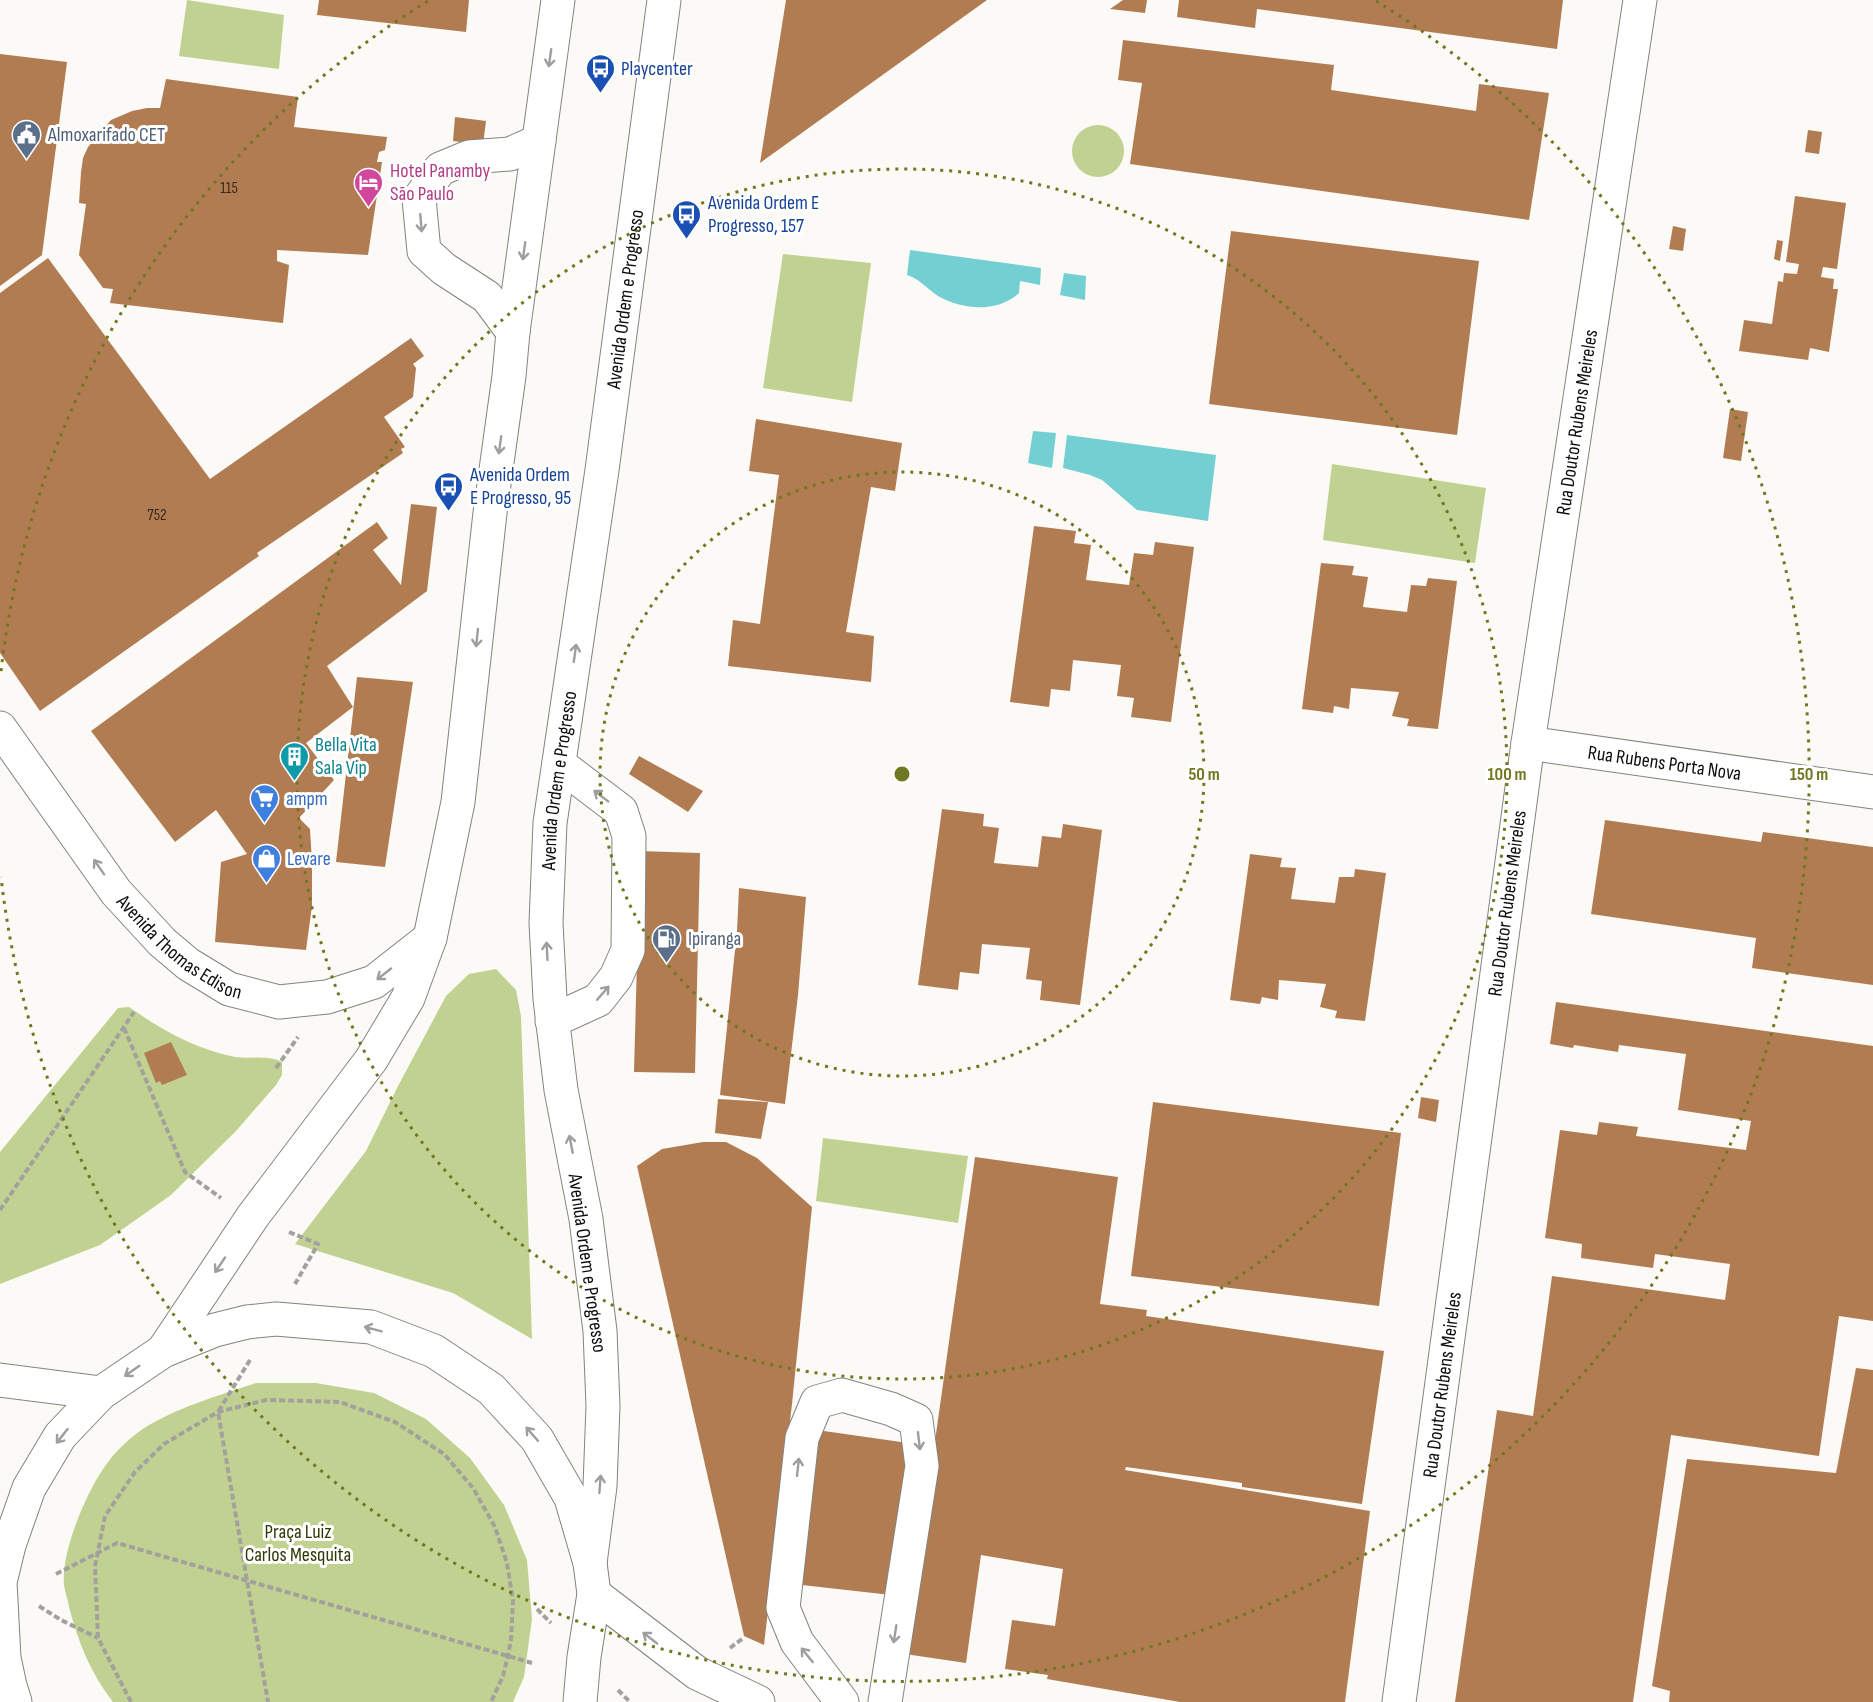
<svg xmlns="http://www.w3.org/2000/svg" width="1873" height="1702" font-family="'Sofia Sans Condensed',sans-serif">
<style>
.green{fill:#c1d191}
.water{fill:#74cfd3}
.building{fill:#b27c53}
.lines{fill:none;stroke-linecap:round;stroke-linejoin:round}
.minor-casing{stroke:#83837f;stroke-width:35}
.major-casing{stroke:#83837f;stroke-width:35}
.path{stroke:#a2a19e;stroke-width:4;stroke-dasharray:6 3;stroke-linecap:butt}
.minor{stroke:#fff;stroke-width:33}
.major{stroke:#fff;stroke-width:33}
.oneway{stroke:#9e9e9e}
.ring{fill:none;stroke:#6f7720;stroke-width:3;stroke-dasharray:3 6}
.labels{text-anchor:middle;stroke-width:6;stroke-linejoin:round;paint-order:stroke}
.number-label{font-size:16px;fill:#36291e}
.transit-label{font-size:20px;fill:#164399;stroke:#fff;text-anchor:start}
.service-label{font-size:20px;fill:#4e5e75;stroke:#fff;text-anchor:start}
.hotel-label{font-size:20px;fill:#b23c85;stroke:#fff;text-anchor:start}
.street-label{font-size:20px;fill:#0d0d0c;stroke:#fff}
.culture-label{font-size:20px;fill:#0d838f;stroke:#fff;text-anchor:start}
.shop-label{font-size:20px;fill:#366cbe;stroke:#fff;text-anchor:start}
.park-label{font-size:20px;fill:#303906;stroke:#fff}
.centre{fill:#6f7720;stroke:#fff;stroke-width:3}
.ring-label{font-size:18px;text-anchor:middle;font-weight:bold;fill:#6f7720;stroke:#fff;stroke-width:6;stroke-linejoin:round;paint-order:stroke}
</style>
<rect width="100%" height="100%" fill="#fbfaf6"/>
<g class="green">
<polygon points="187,0 284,15 279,69 179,56"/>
<circle cx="1098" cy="151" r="26"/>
<polygon points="783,254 871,263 852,402 763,388"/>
<polygon points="1332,464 1486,488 1475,563 1323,540"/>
<polygon points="496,969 516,990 521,1016 532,1339 453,1293 295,1244 366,1151 397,1088 446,996 469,974"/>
<path d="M129,1007C162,1030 195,1049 235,1057C251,1059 267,1055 282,1062V1075L276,1085L236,1131L171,1195L100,1245L0,1284V1152L118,1008Z"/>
<polygon points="823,1138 968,1156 958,1223 816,1201"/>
<path d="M256,1383H316L374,1393L426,1419L470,1458L504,1505L527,1560L532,1619L524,1677L513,1702H113C91,1674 78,1642 69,1607C68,1600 65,1592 64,1585C61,1552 85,1496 103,1469C114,1452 132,1435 149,1425C182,1406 220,1395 256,1383Z"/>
</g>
<g class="water">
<path d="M910,250L1041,268L1040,285L1020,281L1019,293C997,313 963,310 938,296C927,289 920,279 907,275Z"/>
<polygon points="1064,273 1086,276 1085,300 1060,295"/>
<polygon points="1033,431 1056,433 1052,468 1028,463"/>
<polygon points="1067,435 1216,455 1208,521 1137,510 1102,480 1090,475 1063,468"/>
</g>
<g class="building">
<polygon points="319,0 469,0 466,32 317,15"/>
<polygon points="786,0 987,0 760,163"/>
<polygon points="1123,0 1147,0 1145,13 1110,9"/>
<polygon points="1179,0 1563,0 1557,49 1257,9 1255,28 1177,17"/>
<polygon points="1123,40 1334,65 1331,90 1476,111 1479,84 1549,93 1529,220 1130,164 1142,83 1118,80"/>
<polygon points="0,54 67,62 42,255 0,286"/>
<polygon points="166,79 298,97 294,127 387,137 385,150 379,152 377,162 382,162 368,255 277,250 277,261 289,265 283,323 110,303 113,289 103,288 79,255 86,204 79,203 81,172 83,158 88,147 111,120 132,111 147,108 160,108"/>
<polygon points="455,117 486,121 483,145 453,141"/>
<polygon points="1808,130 1822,132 1819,154 1805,152"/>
<polygon points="1795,196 1846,203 1837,269 1823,267 1821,277 1834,279 1833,289 1838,289 1829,352 1810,348 1808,360 1739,351 1744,320 1772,324 1778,281 1783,282 1784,273 1797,274 1799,264 1786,262"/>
<polygon points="1673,226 1686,229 1683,251 1669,249"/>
<polygon points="1231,231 1479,261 1457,435 1209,404"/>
<polygon points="1777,240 1783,241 1780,261 1774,259"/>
<polygon points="48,258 210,479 411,338 424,356 413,364 416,368 413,397 384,417 405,447 401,449 403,453 257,553 259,556 40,711 0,653 0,293"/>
<polygon points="1730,409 1748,412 1741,461 1723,458"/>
<polygon points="756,419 902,443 895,491 871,487 846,632 874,636 871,682 728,666 733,620 760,624 779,475 749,471"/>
<polygon points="411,504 437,507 427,591 327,666 353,707 306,743 334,780 299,818 310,829 312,862 312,906 306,950 215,942 221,862 247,854 216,810 175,842 91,731 377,522 388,538 373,550 401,585"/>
<polygon points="1034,526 1076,531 1074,543 1091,545 1086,580 1129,585 1134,553 1153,555 1155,542 1194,547 1171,722 1131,717 1134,698 1117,696 1121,665 1073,660 1070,691 1051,689 1049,707 1010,702"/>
<polygon points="1321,563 1354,566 1352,575 1368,577 1363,607 1407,612 1411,585 1426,586 1428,578 1457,581 1438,729 1407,726 1409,719 1392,716 1399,692 1351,688 1349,709 1334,706 1333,713 1302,709"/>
<polygon points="357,677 413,682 385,867 336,862"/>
<polygon points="639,756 703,791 688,812 629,774"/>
<polygon points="942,809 984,814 983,826 999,828 994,863 1038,867 1042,836 1061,838 1063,824 1102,830 1080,1005 1040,1000 1042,981 1026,979 1030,948 982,944 979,974 960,972 958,990 918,985"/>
<polygon points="1605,820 1761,842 1763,832 1873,847 1873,985 1752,968 1756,938 1591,914"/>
<polygon points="640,851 700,853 695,1073 634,1072"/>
<polygon points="1250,854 1282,858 1280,867 1296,868 1291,899 1335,903 1339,877 1354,877 1355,869 1386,873 1365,1021 1335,1018 1337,1011 1320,1007 1326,984 1279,980 1278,1000 1262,997 1260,1004 1230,1000"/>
<polygon points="739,888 806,897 798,995 785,1104 720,1095 737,931"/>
<polygon points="1556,1002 1873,1046 1873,1321 1839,1316 1819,1456 1671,1435 1633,1702 1455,1702 1497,1410 1533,1416 1552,1276 1725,1300 1730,1264 1655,1254 1653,1268 1581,1258 1582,1244 1545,1238 1560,1130 1597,1135 1599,1122 1638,1127 1636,1136 1746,1150 1751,1121 1678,1110 1686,1054 1619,1045 1618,1052 1574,1045 1573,1048 1550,1044"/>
<polygon points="171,1042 187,1075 162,1085 160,1081 156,1083 144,1053"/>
<polygon points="1421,1097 1439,1100 1436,1122 1418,1118"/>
<polygon points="718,1099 768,1102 761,1139 715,1133"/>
<polygon points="1153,1102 1401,1133 1379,1306 1131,1276"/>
<polygon points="703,1142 726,1142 757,1158 812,1207 792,1404 764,1645 744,1636 637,1166 662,1149"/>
<polygon points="975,1157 1118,1177 1100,1304 1147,1310 1146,1316 1384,1351 1362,1504 1242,1487 1242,1483 1126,1467 1125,1470 1370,1511 1345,1702 1180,1702 1047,1679 1048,1675 1005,1669 1012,1620 1055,1626 1063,1569 981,1555 966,1663 905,1654"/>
<polygon points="1856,1368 1873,1370 1873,1702 1669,1702 1670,1691 1652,1686 1687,1459 1836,1473"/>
<polygon points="817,1430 908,1443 891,1595 793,1584"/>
</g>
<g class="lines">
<defs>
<g id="minor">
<polyline points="513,332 487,297 444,269 424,251 419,199 440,169 469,157 510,154 539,141"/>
<path id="s1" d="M0,728L116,892L162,942L188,964L229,989L279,1002L327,997L374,982L430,938"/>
<path id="s2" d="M1528,743L1873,792"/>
<polyline points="552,1021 598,1000 616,977 628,950 629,836 621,811 559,764"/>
<polyline points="842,1702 797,1642 783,1608 802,1438 817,1402 842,1395 891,1409 916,1420 922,1466 885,1702"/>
<path id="s3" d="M1399,1702L1528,743L1640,0"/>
</g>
<g id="major">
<polyline points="163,1351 253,1216 371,1060 408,998 430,938 458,802 490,513 509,376 513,332 558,0"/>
<polyline points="0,1380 101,1393"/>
<path id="s4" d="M590,1563L600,1486L603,1406L600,1331L586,1219L561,1090L550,999L546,923L550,823L602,470L664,0"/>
<polyline points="594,1594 697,1673 758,1702"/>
<polyline points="15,1702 10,1686 4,1658 0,1582 9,1545 29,1488 60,1436 101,1393 163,1351 215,1330 247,1322 276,1319 371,1327 434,1351 491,1389 537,1439 571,1498 590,1563 594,1594 584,1657 580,1702"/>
</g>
</defs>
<use href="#minor" class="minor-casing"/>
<use href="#major" class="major-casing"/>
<g class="path">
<polyline points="124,1028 185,1172 221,1198"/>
<polyline points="276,1068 298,1037"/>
<polyline points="0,1210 134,1012"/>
<polyline points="289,1232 318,1244 295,1284"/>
<polyline points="250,1360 218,1412 268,1702"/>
<polyline points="56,1574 117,1543 532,1663"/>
<polyline points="39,1606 61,1620 98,1638"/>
<polyline points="537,1609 551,1623"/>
<polyline points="730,1648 742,1639"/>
<polyline points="618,1690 630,1702"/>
<polyline points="131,1702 98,1638 95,1566 105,1516 135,1472 164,1444 218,1412 266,1400 340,1402 395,1422 444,1454 473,1488 495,1527 507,1563 513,1601 511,1640 508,1655 503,1676 491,1702"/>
</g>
<use href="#minor" class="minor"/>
<use href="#major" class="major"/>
</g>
<defs><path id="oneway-shaft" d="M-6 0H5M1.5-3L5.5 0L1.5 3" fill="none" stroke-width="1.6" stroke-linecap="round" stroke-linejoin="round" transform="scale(1.5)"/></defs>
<g class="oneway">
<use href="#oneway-shaft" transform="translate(550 58) rotate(98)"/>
<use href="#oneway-shaft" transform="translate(421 223) rotate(85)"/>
<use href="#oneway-shaft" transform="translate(524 251) rotate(98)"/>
<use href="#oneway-shaft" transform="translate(500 445) rotate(98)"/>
<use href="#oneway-shaft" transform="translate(477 638) rotate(96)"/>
<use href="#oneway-shaft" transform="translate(575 653) rotate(-82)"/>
<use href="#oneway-shaft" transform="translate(601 796) rotate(-143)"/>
<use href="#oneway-shaft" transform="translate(99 867) rotate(-125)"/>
<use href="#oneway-shaft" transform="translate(547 951) rotate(-93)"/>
<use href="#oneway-shaft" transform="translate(384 974) rotate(142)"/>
<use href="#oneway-shaft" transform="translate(603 993) rotate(-49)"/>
<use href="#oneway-shaft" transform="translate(571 1144) rotate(-101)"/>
<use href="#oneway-shaft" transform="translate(220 1265) rotate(124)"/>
<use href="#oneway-shaft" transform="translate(373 1329) rotate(-165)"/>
<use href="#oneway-shaft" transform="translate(132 1371) rotate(145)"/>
<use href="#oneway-shaft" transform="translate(532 1434) rotate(-131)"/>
<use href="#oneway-shaft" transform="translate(62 1436) rotate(128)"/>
<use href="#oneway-shaft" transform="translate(919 1441) rotate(83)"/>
<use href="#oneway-shaft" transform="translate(798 1467) rotate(-84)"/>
<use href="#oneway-shaft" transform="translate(600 1484) rotate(-86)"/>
<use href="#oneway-shaft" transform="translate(895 1634) rotate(99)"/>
<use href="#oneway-shaft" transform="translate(650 1638) rotate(-142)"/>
<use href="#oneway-shaft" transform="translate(807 1655) rotate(-129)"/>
</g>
<g class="ring">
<circle cx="902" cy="774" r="302"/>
<circle cx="902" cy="774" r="605"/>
<path d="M1 671A907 907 0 0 1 428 1M1376 1A907 907 0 1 1 1 877"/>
</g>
<defs>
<symbol id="bus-pin" viewBox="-11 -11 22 30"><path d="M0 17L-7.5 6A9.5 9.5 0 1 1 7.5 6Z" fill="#1a4fb4" stroke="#fff"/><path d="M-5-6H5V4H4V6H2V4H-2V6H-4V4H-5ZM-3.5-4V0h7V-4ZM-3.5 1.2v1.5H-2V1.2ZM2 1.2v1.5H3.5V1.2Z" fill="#fff"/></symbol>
<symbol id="civic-pin" viewBox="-11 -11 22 30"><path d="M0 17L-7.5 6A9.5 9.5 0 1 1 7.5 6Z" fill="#5c6f8a" stroke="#fff"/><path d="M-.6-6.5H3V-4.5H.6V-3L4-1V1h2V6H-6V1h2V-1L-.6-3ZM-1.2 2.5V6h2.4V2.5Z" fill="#fff"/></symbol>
<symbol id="hotel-pin" viewBox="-11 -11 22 30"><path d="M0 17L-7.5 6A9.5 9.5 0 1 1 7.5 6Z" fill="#d1479c" stroke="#fff"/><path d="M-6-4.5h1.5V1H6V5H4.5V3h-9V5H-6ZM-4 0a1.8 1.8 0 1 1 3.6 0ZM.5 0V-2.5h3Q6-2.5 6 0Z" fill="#fff"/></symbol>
<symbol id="building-pin" viewBox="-11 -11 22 30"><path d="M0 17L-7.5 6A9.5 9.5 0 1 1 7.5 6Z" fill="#0f9aa8" stroke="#fff"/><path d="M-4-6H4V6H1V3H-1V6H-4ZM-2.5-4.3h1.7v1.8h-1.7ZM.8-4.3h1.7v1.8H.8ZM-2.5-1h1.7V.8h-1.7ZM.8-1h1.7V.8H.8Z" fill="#fff"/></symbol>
<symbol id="supermarket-pin" viewBox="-11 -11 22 30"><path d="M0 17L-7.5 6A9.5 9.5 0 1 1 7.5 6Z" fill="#3f7fe0" stroke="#fff"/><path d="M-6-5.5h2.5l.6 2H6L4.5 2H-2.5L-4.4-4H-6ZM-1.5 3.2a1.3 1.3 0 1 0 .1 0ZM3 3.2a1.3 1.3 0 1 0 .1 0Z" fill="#fff"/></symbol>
<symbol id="shop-pin" viewBox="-11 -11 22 30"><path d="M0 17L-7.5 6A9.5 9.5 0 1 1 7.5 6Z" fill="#3f7fe0" stroke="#fff"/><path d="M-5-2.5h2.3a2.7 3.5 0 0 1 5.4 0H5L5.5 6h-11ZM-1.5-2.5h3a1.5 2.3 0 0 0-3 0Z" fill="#fff"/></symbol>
<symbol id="fuel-pin" viewBox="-11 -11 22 30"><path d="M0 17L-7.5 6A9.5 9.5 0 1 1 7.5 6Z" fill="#5c6f8a" stroke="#fff"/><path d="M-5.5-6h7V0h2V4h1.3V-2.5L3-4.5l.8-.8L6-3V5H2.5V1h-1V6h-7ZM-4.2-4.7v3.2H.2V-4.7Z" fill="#fff"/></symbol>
</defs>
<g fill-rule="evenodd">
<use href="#bus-pin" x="584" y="52" width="33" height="45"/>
<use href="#civic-pin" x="10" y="118" width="33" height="45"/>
<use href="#hotel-pin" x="352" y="166" width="33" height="45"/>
<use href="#bus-pin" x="670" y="198" width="33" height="45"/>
<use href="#bus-pin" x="432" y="470" width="33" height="45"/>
<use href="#building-pin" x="278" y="740" width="33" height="45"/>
<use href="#supermarket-pin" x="248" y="782" width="33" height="45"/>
<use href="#shop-pin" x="250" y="842" width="33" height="45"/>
<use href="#fuel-pin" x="650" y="922" width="33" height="45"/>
</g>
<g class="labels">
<g class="number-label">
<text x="229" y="193">115</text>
<text x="157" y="520">752</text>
</g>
<g class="transit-label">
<text x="621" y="75">Playcenter</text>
<text x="708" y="209">Avenida Ordem E<tspan x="708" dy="23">Progresso, 157</tspan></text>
<text x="470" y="481">Avenida Ordem<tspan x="470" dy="23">E Progresso, 95</tspan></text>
</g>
<g class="service-label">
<text x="48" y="141">Almoxarifado CET</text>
<text x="688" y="945">Ipiranga</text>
</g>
<g class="hotel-label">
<text x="390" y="177">Hotel Panamby<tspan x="390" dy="23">São Paulo</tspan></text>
</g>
<g class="street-label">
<text dy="7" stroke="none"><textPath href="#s4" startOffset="1274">Avenida Ordem e Progresso</textPath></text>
<text dy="7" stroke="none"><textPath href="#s3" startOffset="1292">Rua Doutor Rubens Meireles</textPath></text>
<text dy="7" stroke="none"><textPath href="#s2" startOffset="138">Rua Rubens Porta Nova</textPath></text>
<text dy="7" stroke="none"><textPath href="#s4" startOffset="788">Avenida Ordem e Progresso</textPath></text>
<text dy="7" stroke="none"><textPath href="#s3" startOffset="806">Rua Doutor Rubens Meireles</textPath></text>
<text dy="7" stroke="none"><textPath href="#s1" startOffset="286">Avenida Thomas Edison</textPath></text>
<text transform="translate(588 1263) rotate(82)" y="7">Avenida Ordem e Progresso</text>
<text dy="7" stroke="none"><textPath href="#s3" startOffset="320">Rua Doutor Rubens Meireles</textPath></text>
</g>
<g class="culture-label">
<text x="315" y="751">Bella Vita<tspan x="315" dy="23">Sala Vip</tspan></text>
</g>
<g class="shop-label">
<text x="286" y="805">ampm</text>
<text x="287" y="865">Levare</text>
</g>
<g class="park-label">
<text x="298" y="1538">Praça Luiz<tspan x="298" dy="23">Carlos Mesquita</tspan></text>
</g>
</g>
<circle cx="902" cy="774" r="9" class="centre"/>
<g class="ring-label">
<text x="1204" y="780">50 m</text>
<text x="1507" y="780">100 m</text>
<text x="1809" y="780">150 m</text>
</g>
</svg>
